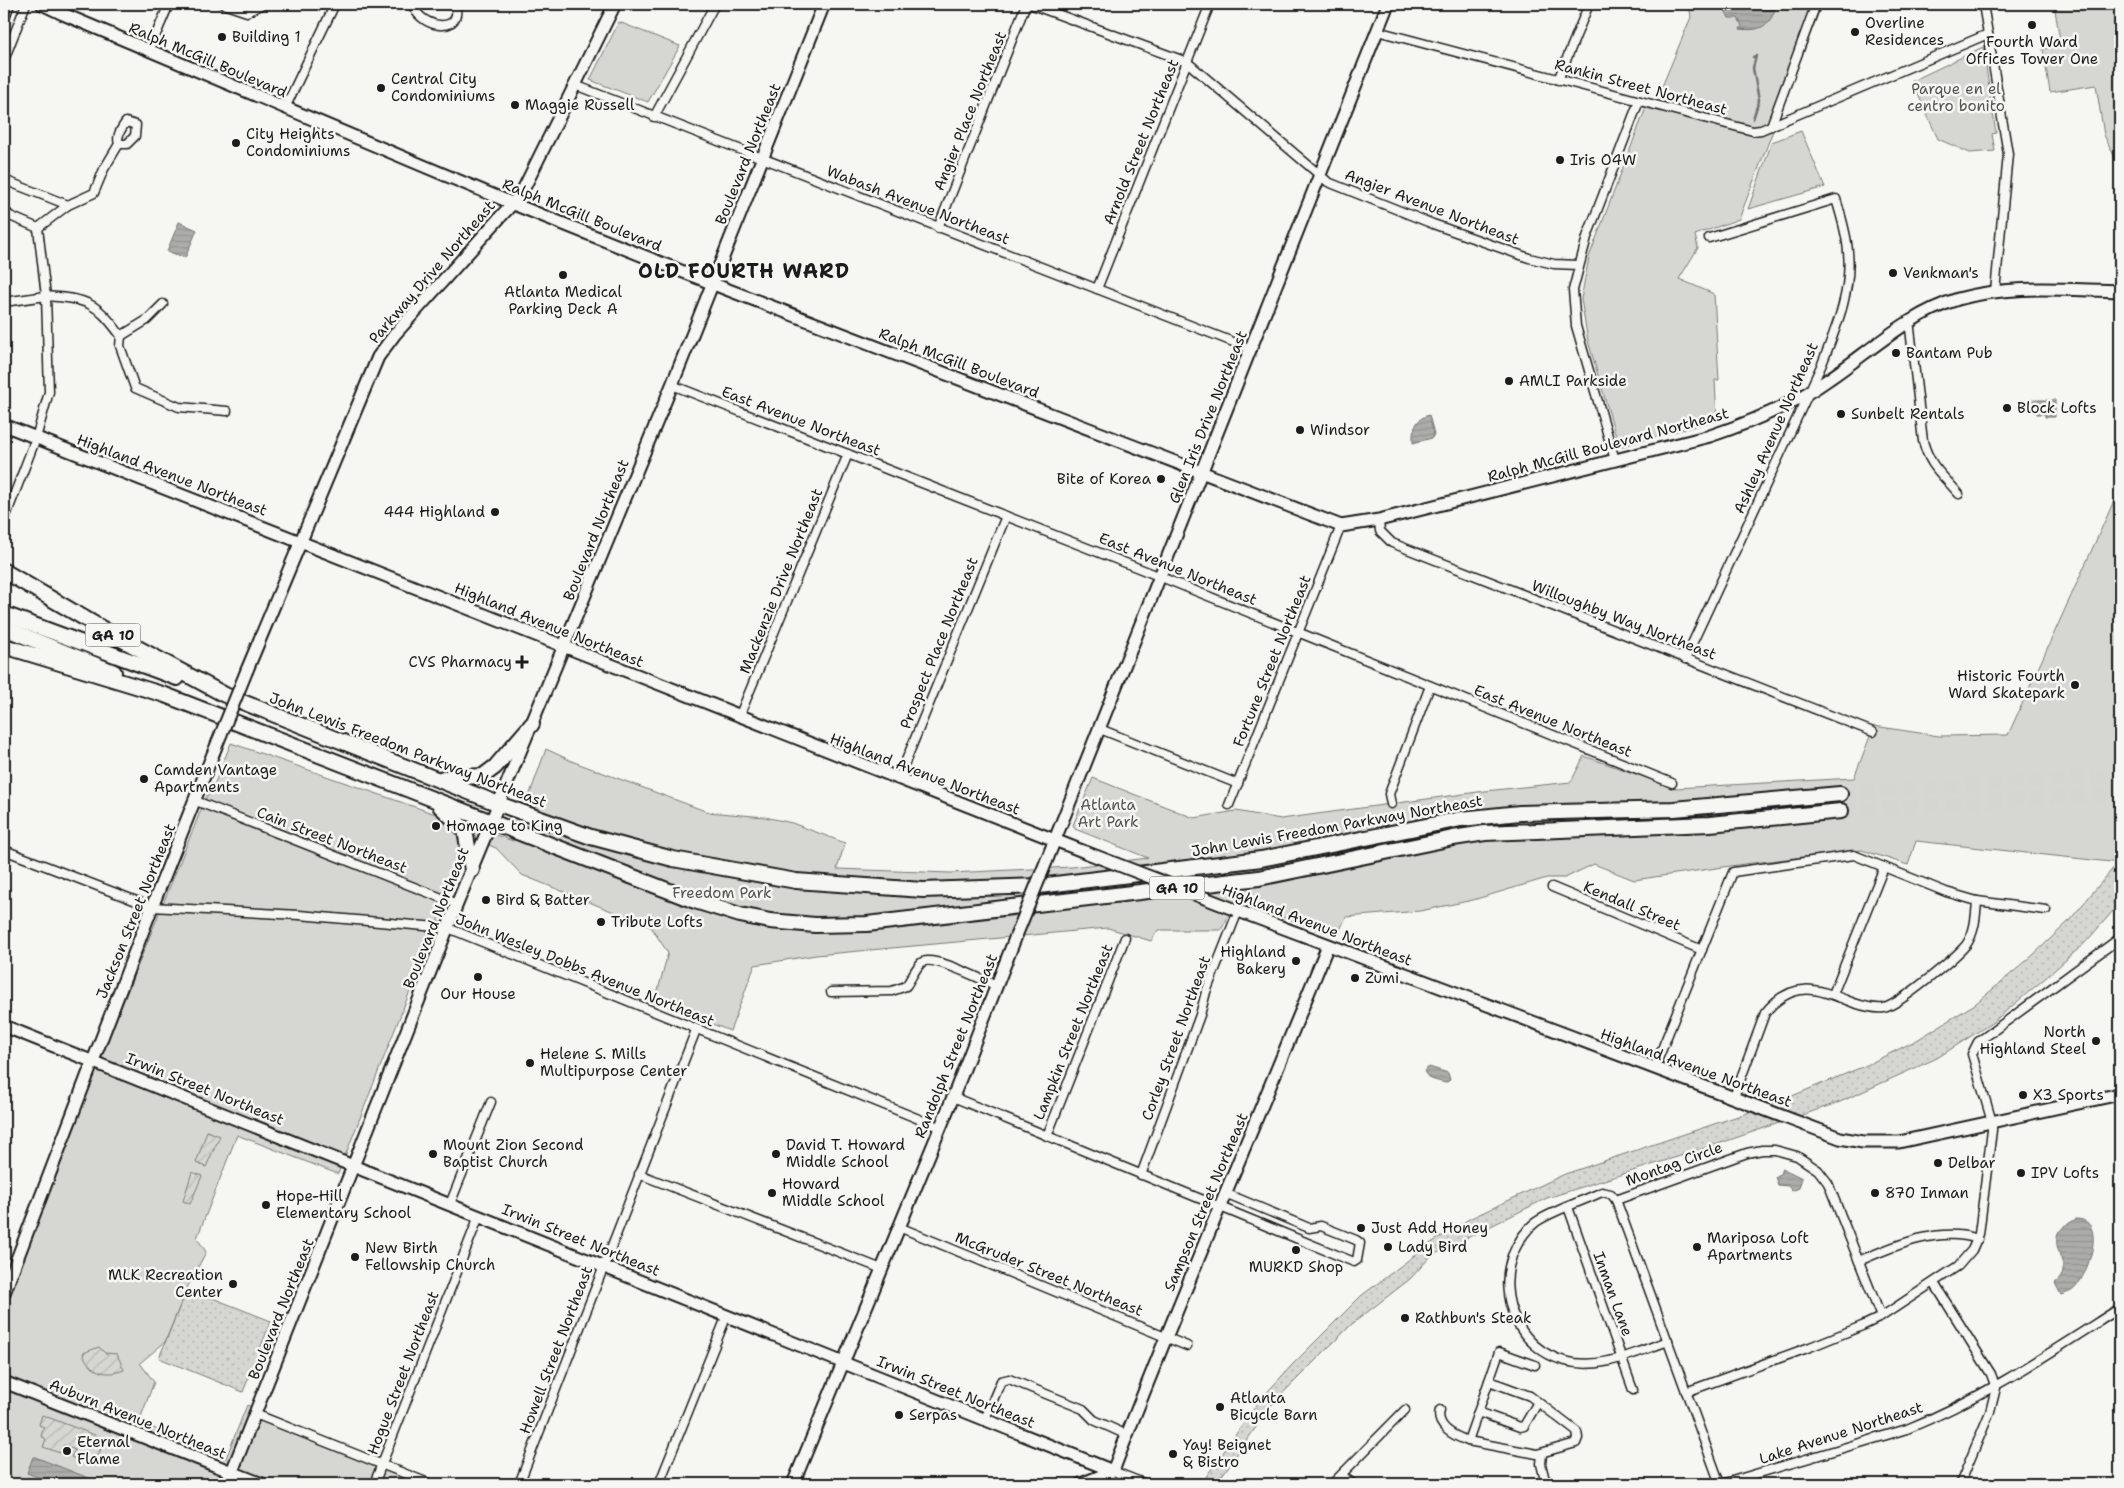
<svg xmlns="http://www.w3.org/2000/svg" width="2124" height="1488" font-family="'Shantell Sans',sans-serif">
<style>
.grass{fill:url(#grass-dots);stroke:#797977}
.park{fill:#d6d6d2;stroke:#797977}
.garden{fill:url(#garden-furrows);stroke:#797977}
.water{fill:url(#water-rules);stroke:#727271}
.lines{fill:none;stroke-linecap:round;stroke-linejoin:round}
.stream{stroke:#727271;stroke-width:2.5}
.highway-tunnel{stroke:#d5d5d2;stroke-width:14;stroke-dasharray:14 7;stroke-linecap:butt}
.street-casing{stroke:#1c1c1c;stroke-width:11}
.secondary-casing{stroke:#1c1c1c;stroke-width:15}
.highway-casing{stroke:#1c1c1c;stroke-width:18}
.street{stroke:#f6f6f2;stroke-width:8}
.secondary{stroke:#f6f6f2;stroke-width:11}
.highway{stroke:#f6f6f2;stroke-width:14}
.secondary-bridge-casing{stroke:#1c1c1c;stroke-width:15;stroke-linecap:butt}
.secondary-bridge{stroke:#f6f6f2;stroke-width:11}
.poi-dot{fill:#1c1c1c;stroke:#f6f6f2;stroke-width:2}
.labels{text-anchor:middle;stroke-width:5;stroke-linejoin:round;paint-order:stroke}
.shield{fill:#f6f6f2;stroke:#5d5d5c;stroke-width:1}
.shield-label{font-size:14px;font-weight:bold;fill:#1c1c1c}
.poi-label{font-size:15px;fill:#1c1c1c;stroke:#f6f6f2;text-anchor:start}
.street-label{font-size:15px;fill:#1c1c1c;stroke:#f6f6f2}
.park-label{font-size:15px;fill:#545453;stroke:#f6f6f2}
.district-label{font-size:20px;font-weight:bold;letter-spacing:1px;fill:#1c1c1c;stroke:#f6f6f2}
</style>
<defs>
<pattern id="grass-dots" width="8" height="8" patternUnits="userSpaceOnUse" patternTransform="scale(1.25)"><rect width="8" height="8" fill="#d6d6d2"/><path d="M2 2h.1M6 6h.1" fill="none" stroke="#b7b7b4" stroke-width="1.8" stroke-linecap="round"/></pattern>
<pattern id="garden-furrows" width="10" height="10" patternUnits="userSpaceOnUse" patternTransform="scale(1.25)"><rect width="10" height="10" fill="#d6d6d2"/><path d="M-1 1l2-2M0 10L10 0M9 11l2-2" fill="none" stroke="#b7b7b4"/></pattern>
<pattern id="water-rules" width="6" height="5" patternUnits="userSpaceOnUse" patternTransform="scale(1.25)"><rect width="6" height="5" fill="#acaca9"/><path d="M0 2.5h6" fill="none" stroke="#939391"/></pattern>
</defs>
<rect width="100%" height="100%" fill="#f6f6f2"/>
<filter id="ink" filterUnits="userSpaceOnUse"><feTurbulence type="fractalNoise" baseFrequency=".02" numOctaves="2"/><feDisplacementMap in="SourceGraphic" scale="10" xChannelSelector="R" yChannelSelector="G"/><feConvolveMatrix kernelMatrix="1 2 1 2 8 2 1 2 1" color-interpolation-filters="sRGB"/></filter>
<g filter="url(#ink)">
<g class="grass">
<polygon points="2120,860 2120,903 2085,943 2049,975 1993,1022 1937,1058 1840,1102 1715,1145 1547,1198 1431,1256 1410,1279 1352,1324 1273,1403 1216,1484 1201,1484 1260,1400 1293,1364 1361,1296 1431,1243 1469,1219 1565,1174 1768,1106 1867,1065 1917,1040 1975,1004 2031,957 2068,922"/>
<polygon points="187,1288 271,1321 243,1392 159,1358"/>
</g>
<g class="park">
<polygon points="1689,4 1822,4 1739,219 1695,235 1698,248 1679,279 1714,294 1719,380 1715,380 1717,420 1619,447 1588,341 1581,299 1589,257 1645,110 1658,96 1691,17"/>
<polygon points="2054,4 2120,4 2120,168 2104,135 2096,85 2050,92 2043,49 2061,46"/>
<polygon points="619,22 680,46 648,102 590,80"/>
<polygon points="1983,47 1996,133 1992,134 1995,151 1970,153 1938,139 1912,81"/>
<polygon points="1801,131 1825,187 1748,209 1772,142"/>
<polygon points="2118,492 2120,493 2120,863 1916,841 1908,865 1862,850 1744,864 1634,880 1594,864 1565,878 1547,878 1473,900 1420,911 1346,917 1337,936 1237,901 1221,930 1158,930 1151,941 1108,928 816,955 755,965 730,1031 655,1001 668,953 651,927 522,875 496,848 472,838 468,844 338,1174 237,1135 197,1238 206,1252 187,1288 165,1342 140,1363 154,1382 139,1422 226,1458 247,1405 438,1484 4,1484 4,1296 207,795 210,795 231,743 513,841 546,749 574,762 708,812 765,817 792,823 845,843 837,869 951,873 1072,867 1148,858 1075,829 1073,825 1093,778 1194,818 1236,811 1281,819 1485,791 1571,782 1584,756 1676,788 1854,778 1874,726 1939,736 2008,735"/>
</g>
<g class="garden">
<polygon points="207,1131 220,1136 206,1167 196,1163"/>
<polygon points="192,1172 202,1176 190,1204 183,1201"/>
<path d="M99,1347L105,1353L117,1354L124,1370C106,1377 89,1372 83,1353Z"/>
<polygon points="42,1415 105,1439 94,1466 71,1457 75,1450 64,1445 60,1453 43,1447 46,1439 41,1436 44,1427 39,1425"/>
</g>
<g class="water">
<path d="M1725,4H1776C1772,25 1761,32 1740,29L1742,26L1738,18H1729L1725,10Z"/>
<polygon points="179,222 197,230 185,258 167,251"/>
<polygon points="2030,400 2055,400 2055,405 2053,405 2055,407 2055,417 2045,417 2045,414 2037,414 2033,410 2036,404 2030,404"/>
<path d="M1429,415L1434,434L1432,438L1413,443C1412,430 1416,418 1429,415Z"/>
<path d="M1429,1067L1448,1073L1450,1080L1445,1083C1437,1080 1428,1081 1424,1071Z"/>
<polygon points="1782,1168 1802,1178 1799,1188 1792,1191 1788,1186 1778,1185 1775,1177 1780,1174"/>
<path d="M2076,1219C2108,1219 2088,1274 2075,1288C2072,1292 2066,1293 2061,1295L2055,1283C2075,1268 2051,1252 2058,1234C2061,1227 2070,1223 2076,1219Z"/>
<polygon points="33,1457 35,1457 104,1484 56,1484 27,1473"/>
</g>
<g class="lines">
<polyline class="stream" points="1753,57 1756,56 1753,68 1759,100 1753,119"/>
<g class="highway-tunnel">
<polyline points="1840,794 2120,776"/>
<polyline points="1841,811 2120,793"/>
</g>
<defs>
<g id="street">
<polyline points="223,4 247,12 263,4"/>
<path d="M415,4L414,8C425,30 464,33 455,4"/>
<polyline points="1030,4 1187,62 1328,182 1433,224 1529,258 1554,264 1578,265"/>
<polyline points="1983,4 2008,154 1995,292"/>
<polyline points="4,20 10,4"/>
<polyline points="1377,31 1753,131 1761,130 1988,34"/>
<polyline points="149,51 169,4"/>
<polyline points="4,60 26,4"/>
<polyline points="1558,80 1589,4"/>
<polyline points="575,85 1251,349"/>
<polyline points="285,108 335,4"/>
<polyline points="654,117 715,4"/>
<polyline points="1771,126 1816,4"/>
<path d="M4,180L68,205L94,193L104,169L119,144C116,136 121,129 126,122L136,125L135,136L127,144H119"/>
<polyline points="4,210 10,216 38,228 68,205"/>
<path d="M38,228L46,296C88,299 96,302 121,336L147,320L163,304"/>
<polyline points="938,228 1026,4"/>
<polyline points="1097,289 1210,4"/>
<polyline points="4,302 46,296 49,392 36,438 4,521"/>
<path d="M1909,320L1923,441C1930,467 1942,474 1959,494"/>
<polyline points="121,336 120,346 135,388 179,407 227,411"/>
<polyline points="672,385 1151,573 1672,783"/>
<polyline points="1615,460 1576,326 1573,290 1587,237 1639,101"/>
<polyline points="1379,520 1380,531 1392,543 1873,732"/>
<path d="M1685,659L1822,364C1836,328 1852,291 1848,252C1847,234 1841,216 1836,199L1709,238"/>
<polyline points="739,717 848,454"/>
<polyline points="1100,729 1238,784"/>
<polyline points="898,780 1006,516"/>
<polyline points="196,801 457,904"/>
<polyline points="1391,804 1389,794 1430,686"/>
<polyline points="1229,805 1341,526"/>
<polyline points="4,850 152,907 299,915 448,928 941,1128"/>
<polyline points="1552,887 1702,950"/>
<path d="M831,992L892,991L906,986C911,979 915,969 921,963C931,953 984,981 997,986"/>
<polyline points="1833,994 1884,867"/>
<polyline points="1654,1069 1733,872 1854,855 1946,892 1977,901 2046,910"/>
<polyline points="953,1097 1354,1262 1357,1260 1360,1243 1356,1240 1321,1226 1309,1228 1225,1193"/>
<path d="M1734,1097L1765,1013C1793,978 1818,989 1854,1003C1863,1006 1875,1009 1884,1008C1900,1004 1955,958 1966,945C1975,933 1976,915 1977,901"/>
<polyline points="1047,1136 1125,938"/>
<polyline points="639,1174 882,1269"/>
<polyline points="1141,1175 1200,1015 1206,992 1238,911"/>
<path d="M1616,1200L1611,1194L1602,1192C1583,1201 1552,1211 1536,1222C1525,1230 1517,1244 1512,1256C1497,1298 1519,1349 1565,1361C1600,1371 1636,1352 1668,1341"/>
<polyline points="450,1204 491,1102"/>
<polyline points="1568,1207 1633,1390"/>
<polyline points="899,1227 1187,1346"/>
<path d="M1859,1261C1894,1246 1938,1226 1978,1239"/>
<polyline points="1934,1283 1991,1374 1996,1388 1990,1412 1960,1484"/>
<polyline points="1686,1392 1810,1347 1862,1326 1881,1317 1958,1266 1972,1250 1979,1234 1992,1130 1992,1122 1972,1054 1978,1042 2120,938"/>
<path d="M1440,1410C1435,1426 1454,1436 1468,1441L1537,1454L1576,1443L1578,1438L1577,1432L1530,1396L1489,1381"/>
<polyline points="1478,1412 1520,1427 1524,1426 1538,1402"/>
<polyline points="255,1414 431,1484"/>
<polyline points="985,1419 1001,1381 1009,1379 1083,1409 1094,1420 1127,1435"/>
<polyline points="1468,1441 1499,1352 1535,1365"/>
<polyline points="1542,1454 1541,1464 1546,1484"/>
<polyline points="1113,1471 1146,1484"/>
<polyline points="1342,1475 1353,1484"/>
<polyline points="374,1484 479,1216"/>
<polyline points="519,1484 696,1030"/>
<polyline points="659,1484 727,1315"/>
<polyline points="1332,1484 1405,1410"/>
<polyline points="1720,1484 1616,1200 1747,1153 1762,1150 1775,1150 1797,1156 1818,1170 1828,1183 1881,1317"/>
<path d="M1722,1484L1907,1429C1984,1398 2051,1352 2120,1308"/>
</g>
<g id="secondary">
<path d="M42,4L63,14L521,207L726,289L1341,526L1379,520L1710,436C1752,422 1793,405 1829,379C1872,350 1907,315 1958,299C2010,284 2066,290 2120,291"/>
<polyline points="4,425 1085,852"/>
<polyline points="247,670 378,357 395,334 521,194 615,4"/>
<polyline points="1046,862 1388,4"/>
<polyline points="1236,910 1840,1138 1863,1142 1899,1142 2120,1094"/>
<polyline points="4,1026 1113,1471"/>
<polyline points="4,1293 152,907 213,754"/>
<polyline points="4,1382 262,1484"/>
<path d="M1113,1471C1181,1294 1257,1121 1328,945"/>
<polyline points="227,1484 457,904 672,385 824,4"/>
<polyline points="793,1484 953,1097 1016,936"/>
<polyline points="1081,1484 1113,1471"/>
</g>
<g id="highway">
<polyline points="4,571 108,632 225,695 499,804 591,837 673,859 796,881 923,890 1039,886 1261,859 1461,819 1520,813 1674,809 1840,794"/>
<polyline points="4,614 177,678"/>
<polyline points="4,628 114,672"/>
<polyline points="4,646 165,695 695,901 740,915 770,921 815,925 867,924 1259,878 1453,838 1485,833 1710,824 1841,811"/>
<polyline points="443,778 483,776 495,767 532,724"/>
<polyline points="440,806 465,830 472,870"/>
</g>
</defs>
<use href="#street" class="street-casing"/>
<use href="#secondary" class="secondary-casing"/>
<use href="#highway" class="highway-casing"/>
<use href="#street" class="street"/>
<use href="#secondary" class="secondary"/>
<use href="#highway" class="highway"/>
<defs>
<g id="secondary-bridge">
<polyline points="213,754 247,670"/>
<polyline points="1085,852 1236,910"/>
<polyline points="1016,936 1046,862"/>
</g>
</defs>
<use href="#secondary-bridge" class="secondary-bridge-casing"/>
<use href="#secondary-bridge" class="secondary-bridge"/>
</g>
</g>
<g class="poi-dot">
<circle cx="2032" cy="25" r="5"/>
<circle cx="1855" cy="32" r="5"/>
<circle cx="222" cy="37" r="5"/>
<circle cx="381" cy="88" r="5"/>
<circle cx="515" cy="105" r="5"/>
<circle cx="236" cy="143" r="5"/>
<circle cx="1560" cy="160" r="5"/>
<circle cx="1893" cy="273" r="5"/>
<circle cx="563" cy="275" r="5"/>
<circle cx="1896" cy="353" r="5"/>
<circle cx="1509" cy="381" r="5"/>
<circle cx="2007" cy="408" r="5"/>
<circle cx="1841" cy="414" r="5"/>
<circle cx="1300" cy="430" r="5"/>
<circle cx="1161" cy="479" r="5"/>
<circle cx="495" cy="512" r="5"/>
<path d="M519.5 654.5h5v5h5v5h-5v5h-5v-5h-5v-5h5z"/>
<circle cx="2075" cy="685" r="5"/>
<circle cx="144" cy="779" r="5"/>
<circle cx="436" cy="826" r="5"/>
<circle cx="486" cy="900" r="5"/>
<circle cx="601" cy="922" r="5"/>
<circle cx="1296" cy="961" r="5"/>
<circle cx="478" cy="977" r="5"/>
<circle cx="1355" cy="978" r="5"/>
<circle cx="2096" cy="1041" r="5"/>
<circle cx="530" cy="1063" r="5"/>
<circle cx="2023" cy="1095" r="5"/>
<circle cx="433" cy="1154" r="5"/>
<circle cx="776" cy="1154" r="5"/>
<circle cx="1938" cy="1163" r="5"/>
<circle cx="2021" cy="1173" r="5"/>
<circle cx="772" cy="1193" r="5"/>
<circle cx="1875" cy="1193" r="5"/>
<circle cx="266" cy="1205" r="5"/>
<circle cx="1361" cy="1228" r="5"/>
<circle cx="1388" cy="1247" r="5"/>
<circle cx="1697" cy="1247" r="5"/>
<circle cx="1296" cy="1250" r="5"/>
<circle cx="355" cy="1257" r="5"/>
<circle cx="233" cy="1284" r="5"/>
<circle cx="1405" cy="1318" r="5"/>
<circle cx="1220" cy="1407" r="5"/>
<circle cx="899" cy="1415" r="5"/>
<circle cx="67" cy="1451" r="5"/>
<circle cx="1173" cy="1454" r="5"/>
</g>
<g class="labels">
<g class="shield">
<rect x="85.5" y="623.5" width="55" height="23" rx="4"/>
<rect x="1149.5" y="876.5" width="55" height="23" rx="4"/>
</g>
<g class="shield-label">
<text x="113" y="640">GA 10</text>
<text x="1177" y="893">GA 10</text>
</g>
<g class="poi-label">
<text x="1865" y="28">Overline<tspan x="1865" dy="17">Residences</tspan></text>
<text x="232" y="42">Building 1</text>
<text x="2032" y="47" text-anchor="middle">Fourth Ward<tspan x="2032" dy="17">Offices Tower One</tspan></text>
<text x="391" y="84">Central City<tspan x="391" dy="17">Condominiums</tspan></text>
<text x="525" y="110">Maggie Russell</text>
<text x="246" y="139">City Heights<tspan x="246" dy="17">Condominiums</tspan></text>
<text x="1570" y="165">Iris O4W</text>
<text x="1903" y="278">Venkman's</text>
<text x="563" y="297" text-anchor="middle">Atlanta Medical<tspan x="563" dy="17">Parking Deck A</tspan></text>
<text x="1906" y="358">Bantam Pub</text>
<text x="1519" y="386">AMLI Parkside</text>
<text x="2017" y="413">Block Lofts</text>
<text x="1851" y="419">Sunbelt Rentals</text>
<text x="1310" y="435">Windsor</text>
<text x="1151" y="484" text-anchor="end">Bite of Korea</text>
<text x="485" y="517" text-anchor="end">444 Highland</text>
<text x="512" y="667" text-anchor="end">CVS Pharmacy</text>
<text x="2065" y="681" text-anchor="end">Historic Fourth<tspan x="2065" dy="17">Ward Skatepark</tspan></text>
<text x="154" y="775">Camden Vantage<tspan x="154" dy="17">Apartments</tspan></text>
<text x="446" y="831">Homage to King</text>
<text x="496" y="905">Bird &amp; Batter</text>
<text x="611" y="927">Tribute Lofts</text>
<text x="1286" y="957" text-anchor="end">Highland<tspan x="1286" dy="17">Bakery</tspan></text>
<text x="1365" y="983">Zumi</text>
<text x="478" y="999" text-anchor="middle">Our House</text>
<text x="2086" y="1037" text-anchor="end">North<tspan x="2086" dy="17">Highland Steel</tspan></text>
<text x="540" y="1059">Helene S. Mills<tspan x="540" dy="17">Multipurpose Center</tspan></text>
<text x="2033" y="1100">X3 Sports</text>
<text x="443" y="1150">Mount Zion Second<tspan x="443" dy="17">Baptist Church</tspan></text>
<text x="786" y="1150">David T. Howard<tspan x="786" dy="17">Middle School</tspan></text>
<text x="1948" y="1168">Delbar</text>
<text x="2031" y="1178">IPV Lofts</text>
<text x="782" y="1189">Howard<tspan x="782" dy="17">Middle School</tspan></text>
<text x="1885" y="1198">870 Inman</text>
<text x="276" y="1201">Hope-Hill<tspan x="276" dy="17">Elementary School</tspan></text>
<text x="1371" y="1233">Just Add Honey</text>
<text x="1707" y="1243">Mariposa Loft<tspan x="1707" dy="17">Apartments</tspan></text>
<text x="1398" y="1252">Lady Bird</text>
<text x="365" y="1253">New Birth<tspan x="365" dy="17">Fellowship Church</tspan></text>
<text x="1296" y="1272" text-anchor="middle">MURKD Shop</text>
<text x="223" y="1280" text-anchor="end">MLK Recreation<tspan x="223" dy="17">Center</tspan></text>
<text x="1415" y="1323">Rathbun's Steak</text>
<text x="1230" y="1403">Atlanta<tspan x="1230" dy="17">Bicycle Barn</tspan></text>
<text x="909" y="1420">Serpas</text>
<text x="77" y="1447">Eternal<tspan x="77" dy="17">Flame</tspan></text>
<text x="1183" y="1450">Yay! Beignet<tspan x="1183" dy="17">&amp; Bistro</tspan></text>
</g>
<g class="street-label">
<text transform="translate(208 60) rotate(23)" y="5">Ralph McGill Boulevard</text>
<text transform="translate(1641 87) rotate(15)" y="5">Rankin Street Northeast</text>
<text transform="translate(970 111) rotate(-68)" y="5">Angier Place Northeast</text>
<text transform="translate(1141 142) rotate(-68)" y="5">Arnold Street Northeast</text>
<text transform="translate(748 154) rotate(-68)" y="5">Boulevard Northeast</text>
<text transform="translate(918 205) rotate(21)" y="5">Wabash Avenue Northeast</text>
<text transform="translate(1432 207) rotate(21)" y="5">Angier Avenue Northeast</text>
<text transform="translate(582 215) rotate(22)" y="5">Ralph McGill Boulevard</text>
<text transform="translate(432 272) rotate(-49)" y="5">Parkway Drive Northeast</text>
<text transform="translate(959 363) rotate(21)" y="5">Ralph McGill Boulevard</text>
<text transform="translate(1208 417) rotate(-68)" y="5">Glen Iris Drive Northeast</text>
<text transform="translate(801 421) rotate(21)" y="5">East Avenue Northeast</text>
<text transform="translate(1776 428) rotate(-66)" y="5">Ashley Avenue Northeast</text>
<text transform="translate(1608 445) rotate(-15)" y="5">Ralph McGill Boulevard Northeast</text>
<text transform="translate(172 475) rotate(21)" y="5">Highland Avenue Northeast</text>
<text transform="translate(596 530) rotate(-68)" y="5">Boulevard Northeast</text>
<text transform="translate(1178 569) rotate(22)" y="5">East Avenue Northeast</text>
<text transform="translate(781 581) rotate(-68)" y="5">Mackenzie Drive Northeast</text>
<text transform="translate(1624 620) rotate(21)" y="5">Willoughby Way Northeast</text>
<text transform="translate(549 625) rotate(22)" y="5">Highland Avenue Northeast</text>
<text transform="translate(939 643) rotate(-68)" y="5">Prospect Place Northeast</text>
<text transform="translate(1272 661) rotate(-68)" y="5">Fortune Street Northeast</text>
<text transform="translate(1553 721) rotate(22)" y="5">East Avenue Northeast</text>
<text transform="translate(408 750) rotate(21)" y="5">John Lewis Freedom Parkway Northeast</text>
<text transform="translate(925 774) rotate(21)" y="5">Highland Avenue Northeast</text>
<text transform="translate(1337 826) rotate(-10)" y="5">John Lewis Freedom Parkway Northeast</text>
<text transform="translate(332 840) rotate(21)" y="5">Cain Street Northeast</text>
<text transform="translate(1632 906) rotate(23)" y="5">Kendall Street</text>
<text transform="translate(136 911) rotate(-68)" y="5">Jackson Street Northeast</text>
<text transform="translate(436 918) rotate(-68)" y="5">Boulevard Northeast</text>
<text transform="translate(1317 925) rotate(21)" y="5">Highland Avenue Northeast</text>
<text transform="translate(585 970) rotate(22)" y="5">John Wesley Dobbs Avenue Northeast</text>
<text transform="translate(1073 1032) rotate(-68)" y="5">Lampkin Street Northeast</text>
<text transform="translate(1176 1038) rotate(-70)" y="5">Corley Street Northeast</text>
<text transform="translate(956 1046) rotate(-68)" y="5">Randolph Street Northeast</text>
<text transform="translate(1696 1068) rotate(20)" y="5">Highland Avenue Northeast</text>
<text transform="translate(205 1089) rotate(22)" y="5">Irwin Street Northeast</text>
<text transform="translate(1674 1164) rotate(-20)" y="5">Montag Circle</text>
<text transform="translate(1206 1202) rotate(-67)" y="5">Sampson Street Northeast</text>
<text transform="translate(581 1240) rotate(22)" y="5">Irwin Street Northeast</text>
<text transform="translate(1049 1274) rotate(22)" y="5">McGruder Street Northeast</text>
<text transform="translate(1613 1294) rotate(70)" y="5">Inman Lane</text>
<text transform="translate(281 1309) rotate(-68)" y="5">Boulevard Northeast</text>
<text transform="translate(556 1350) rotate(-69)" y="5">Howell Street Northeast</text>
<text transform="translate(403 1373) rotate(-69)" y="5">Hogue Street Northeast</text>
<text transform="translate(956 1392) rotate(22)" y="5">Irwin Street Northeast</text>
<text transform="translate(138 1419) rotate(22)" y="5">Auburn Avenue Northeast</text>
<text transform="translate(1841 1433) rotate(-18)" y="5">Lake Avenue Northeast</text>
</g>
<g class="park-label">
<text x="1956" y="94">Parque en el<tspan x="1956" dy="17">centro bonito</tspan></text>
<text x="1108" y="810">Atlanta<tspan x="1108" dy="17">Art Park</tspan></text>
<text x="722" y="898">Freedom Park</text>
</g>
<g class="district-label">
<text x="744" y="278">OLD FOURTH WARD</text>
</g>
</g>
<rect width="2124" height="1488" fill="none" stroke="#f6f6f2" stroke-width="20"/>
<rect x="10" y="10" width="2104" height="1468" fill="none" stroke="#1c1c1c" stroke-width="2" filter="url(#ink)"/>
</svg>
